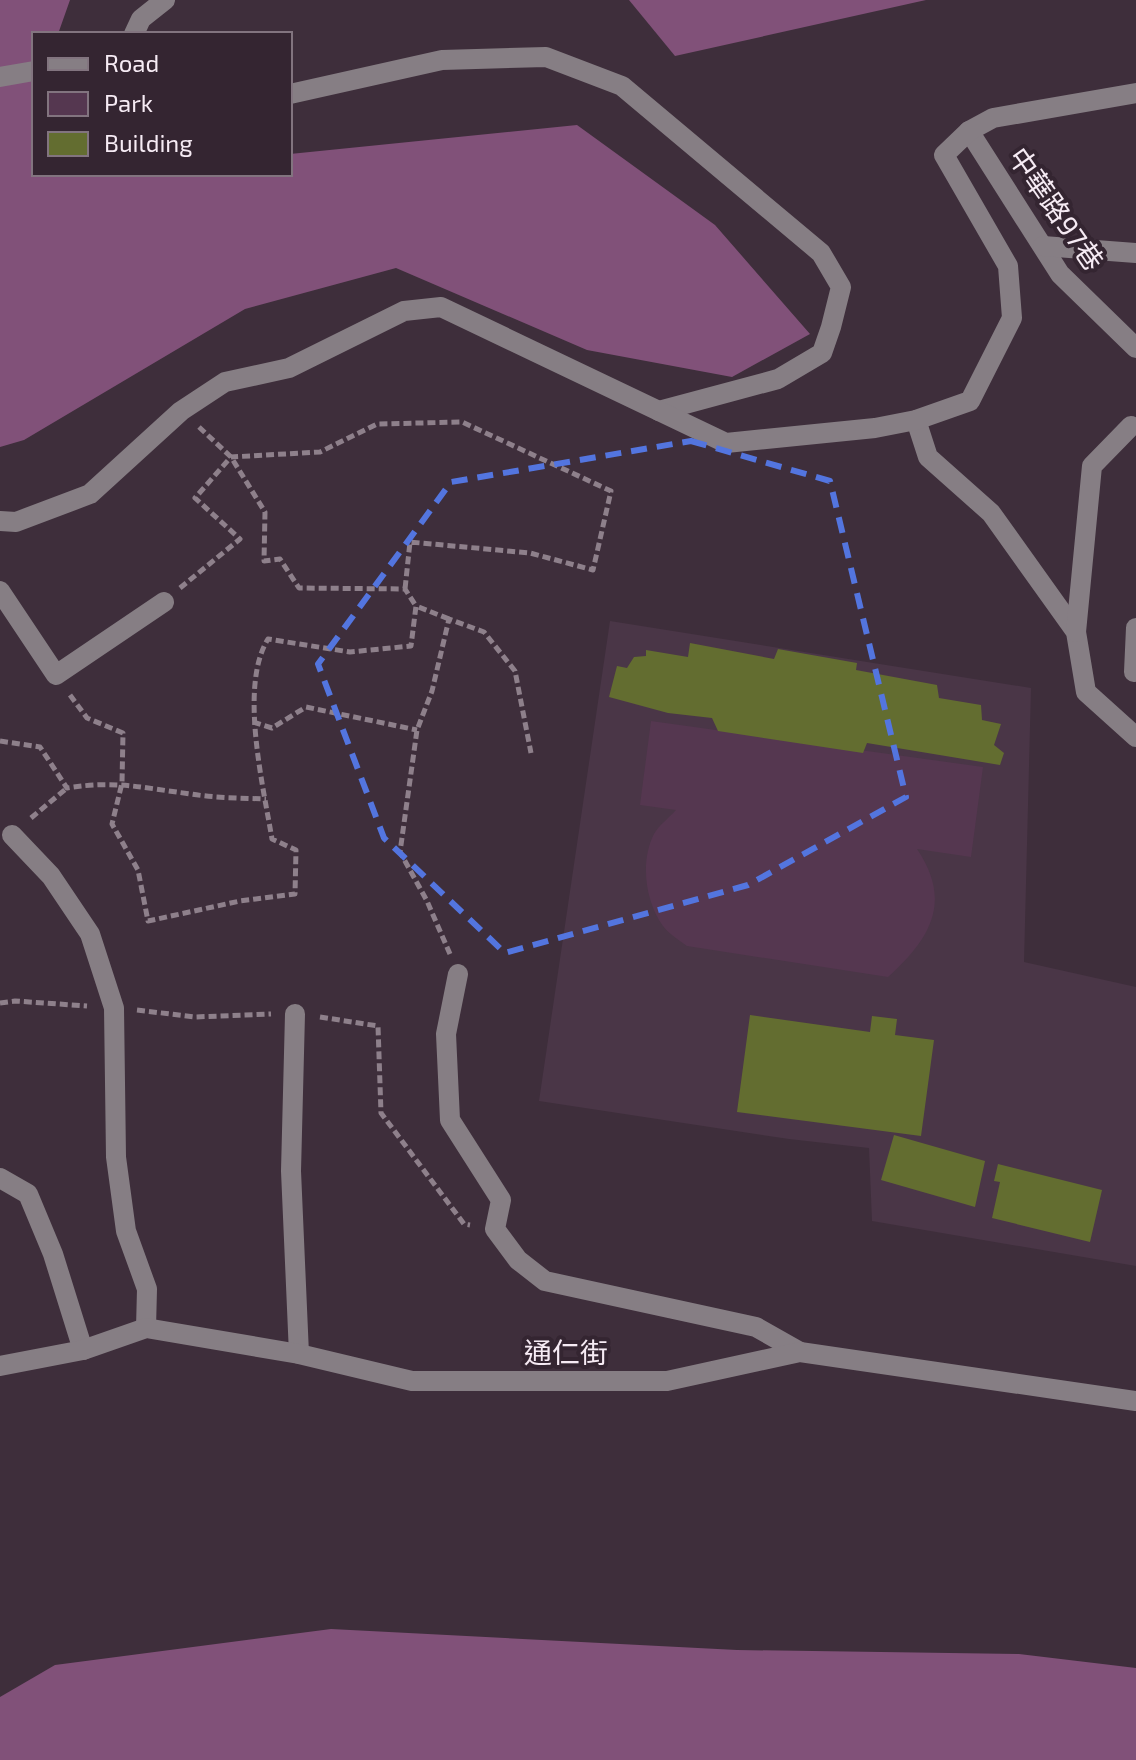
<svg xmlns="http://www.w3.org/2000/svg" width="1136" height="1760" font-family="'Exo 2','Noto Sans TC',sans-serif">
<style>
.built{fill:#4a3647}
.green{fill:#553750}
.forest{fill:#815179}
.building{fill:#636d30}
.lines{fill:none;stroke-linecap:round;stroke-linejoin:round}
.path{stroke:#8e808b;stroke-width:5;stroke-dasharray:8 4;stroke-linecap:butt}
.minor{stroke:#867e84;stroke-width:20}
.marked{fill:none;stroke:#5375df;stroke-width:6;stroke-dasharray:16 10;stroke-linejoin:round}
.labels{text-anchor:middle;stroke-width:8;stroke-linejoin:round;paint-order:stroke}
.street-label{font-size:28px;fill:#f6ebf4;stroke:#342531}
</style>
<rect width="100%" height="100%" fill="#3e2e3b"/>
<polygon class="built" points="610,621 1031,688 1024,962 1136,987 1136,1266 872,1221 869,1148 789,1139 539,1101"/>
<path class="green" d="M651,721L983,767L971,857L917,849C953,902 930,939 888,977L687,946C679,940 669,934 663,926C645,901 640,861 654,834C659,825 669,818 676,810L640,805Z"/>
<g class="forest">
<polygon points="0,0 70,0 58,34 34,34 34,174 290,174 290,154 577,125 715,225 810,334 732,377 587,350 396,268 245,309 24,440 0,447"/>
<polygon points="629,0 926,0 675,56"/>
<polygon points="331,1629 737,1650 1019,1654 1136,1668 1136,1760 0,1760 0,1697 55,1665"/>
</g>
<g class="building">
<polygon points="690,643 774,659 778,649 857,663 856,670 937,685 939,698 981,705 982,720 1001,724 994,745 1004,753 1000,765 867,743 863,753 718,731 712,718 668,713 609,697 617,666 627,668 634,657 646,656 646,650 688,657"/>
<polygon points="750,1015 870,1032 872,1016 897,1019 895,1035 934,1040 921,1136 737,1112"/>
<polygon points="894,1135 985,1161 975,1207 881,1180"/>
<polygon points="998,1164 1102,1190 1090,1242 992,1218 1000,1182 994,1181"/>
</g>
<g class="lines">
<g class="path">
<polyline points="199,427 231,457 265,512 264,561 280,559 299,588 405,589 416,606"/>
<polyline points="180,588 240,539 195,498 231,457 320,452 377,424 462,422 611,491 593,570 530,553 410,542 405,589"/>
<path d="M70,695L87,718L123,733L122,783L112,824L138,870L148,921L240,901L295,894L296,850L272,839C263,785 239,686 268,639L350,652L411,646L416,606L449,619"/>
<polyline points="253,722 272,728 306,707 417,730"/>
<path d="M0,741L40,747L67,788C116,780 143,788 191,794C215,798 241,798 266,799"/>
<polyline points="31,818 67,788"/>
<polyline points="450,954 427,901 400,852 417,730 432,691 449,619 484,632 515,671 531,753"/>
<polyline points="0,1003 15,1001 87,1006"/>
<polyline points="137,1010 195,1017 271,1014"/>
<polyline points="320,1017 378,1026 381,1113 464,1224 470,1225"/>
</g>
<g class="minor">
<polyline points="134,34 141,19 165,0"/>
<polyline points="0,77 34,71"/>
<polyline points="290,94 442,60 546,57 622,86 821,253 841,287 831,327 822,353 778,379 659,411"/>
<polyline points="969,131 1060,274 1136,348"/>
<polyline points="1043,246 1136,253"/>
<polyline points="916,420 928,457 991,513 1076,632 1086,692 1136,737"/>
<polyline points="0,521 16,522 90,494 181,411 225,382 289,368 404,311 441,307 726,443 875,428 916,420 970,401 1012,318 1008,266 944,155 969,131 993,118 1136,93"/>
<polyline points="0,591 56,675 164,602"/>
<polyline points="1076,632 1092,466 1131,426"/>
<polyline points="1134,672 1136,628"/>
<polyline points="12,835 51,876 90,934 114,1008 116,1157 126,1231 147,1289 146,1328"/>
<polyline points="458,974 446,1034 450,1120 501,1200 495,1229 518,1260 545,1281 756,1327 800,1352"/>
<polyline points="295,1014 291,1171 299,1354"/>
<polyline points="0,1178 28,1194 53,1254 83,1350"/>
<polyline points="0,1366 83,1350 146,1328 299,1354 412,1381 667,1381 800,1352 1136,1401"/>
</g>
</g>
<path class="marked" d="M691,441L830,481L906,797L748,885L505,953L384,838L318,664L451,482Z"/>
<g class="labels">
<g class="street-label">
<text transform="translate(1056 209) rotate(55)" y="10">中華路97巷</text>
<text x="566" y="1363">通仁街</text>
</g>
</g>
<rect x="32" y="32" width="260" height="144" fill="#342531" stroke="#82747f" stroke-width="2"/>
<rect x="48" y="58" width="40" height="12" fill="#867e84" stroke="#82747f" stroke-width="2"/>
<text x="104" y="72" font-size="24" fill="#f6ebf4">Road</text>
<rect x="48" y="92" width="40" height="24" fill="#553750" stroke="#82747f" stroke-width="2"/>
<text x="104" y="112" font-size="24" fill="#f6ebf4">Park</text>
<rect x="48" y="132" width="40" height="24" fill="#636d30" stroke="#82747f" stroke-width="2"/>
<text x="104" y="152" font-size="24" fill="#f6ebf4">Building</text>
</svg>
